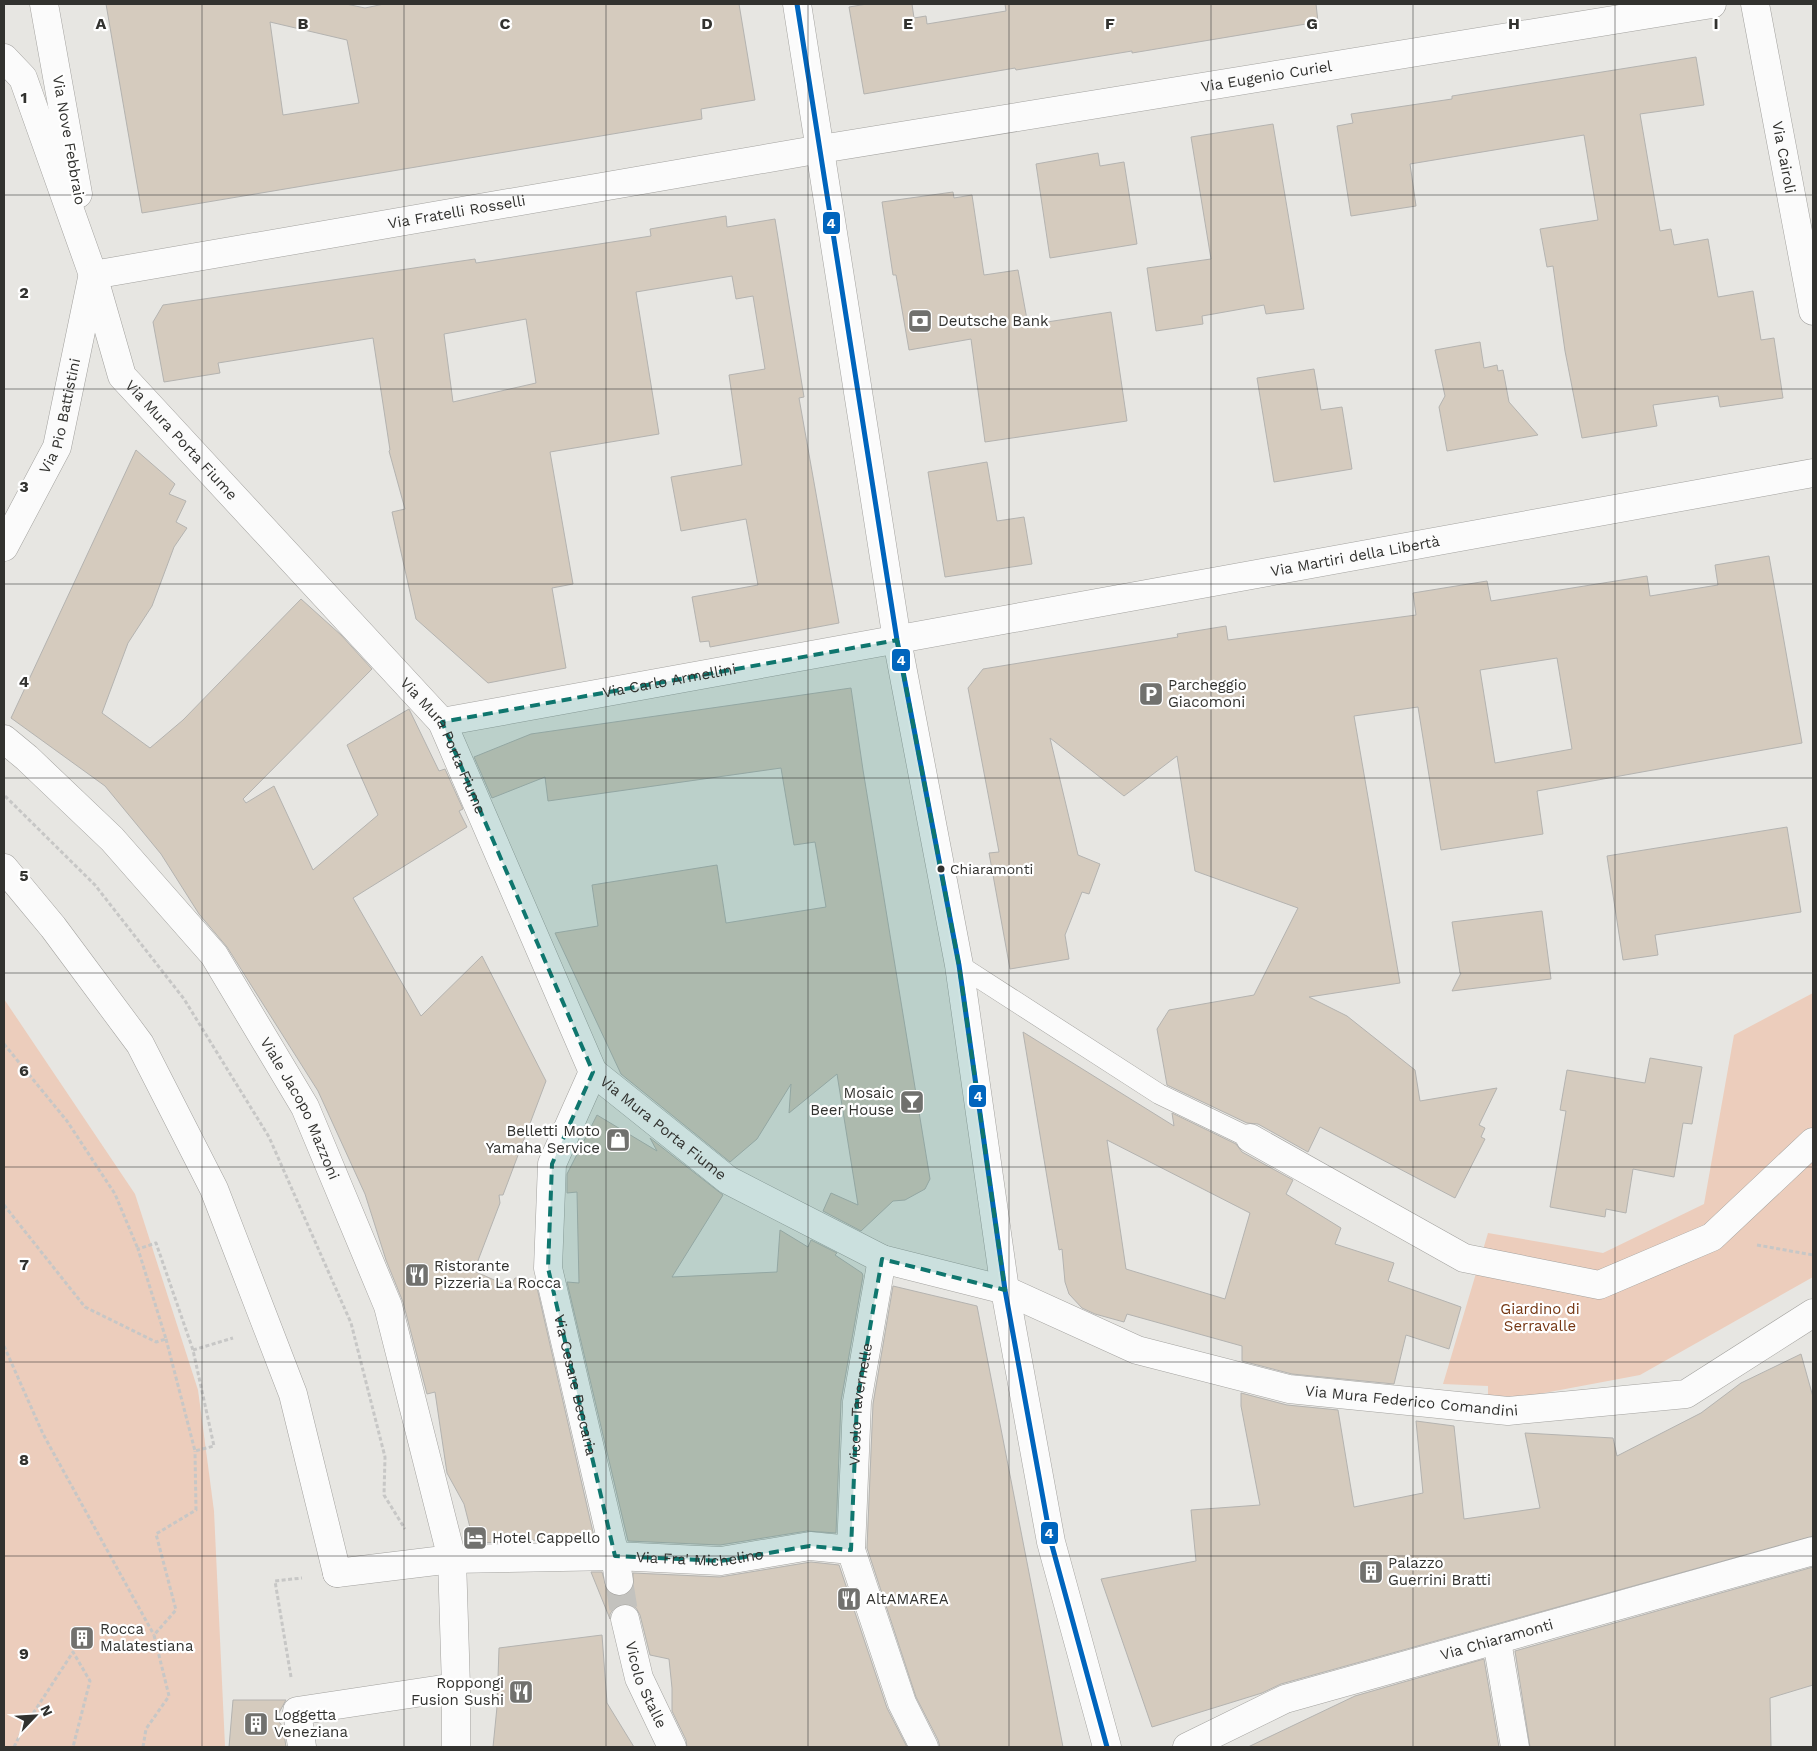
<svg xmlns="http://www.w3.org/2000/svg" width="1817" height="1751" font-family="'Work Sans',sans-serif">
<style>
.green{fill:#eccdbc}
.building{fill:#d5cbbe;stroke:#b4b3b0;fill-rule:evenodd}
.lines{fill:none;stroke-linecap:round;stroke-linejoin:round}
.pedestrian-tunnel{stroke:#c3c2be;stroke-width:28;stroke-dasharray:28 14;stroke-linecap:butt}
.service-casing{stroke:#a3a29f;stroke-width:21}
.pedestrian-casing{stroke:#a3a29f;stroke-width:29}
.minor-casing{stroke:#a3a29f;stroke-width:29}
.tertiary-casing{stroke:#a3a29f;stroke-width:29}
.path{stroke:#c7c7c6;stroke-width:3;stroke-dasharray:4 2.5;stroke-linecap:butt}
.service{stroke:#fbfbfb;stroke-width:20}
.pedestrian{stroke:#fbfbfb;stroke-width:28}
.minor{stroke:#fbfbfb;stroke-width:28}
.tertiary{stroke:#fbfbfb;stroke-width:28}
.bus-1-casing{stroke:#fff;stroke-width:9}
.bus-1{stroke:#0065bd;stroke-width:5}
.marked{fill:#0f766e;fill-opacity:0.2;stroke:#0f766e;stroke-width:4;stroke-dasharray:10 6;stroke-linejoin:round}
.grid{fill:none;stroke:#32322f;stroke-width:1;stroke-opacity:0.55}
.bus-dot{fill:#32322f;stroke:#fff;stroke-width:2}
.labels{text-anchor:middle;stroke-width:4.5;stroke-linejoin:round;paint-order:stroke}
.bus-label{font-size:14px;fill:#32322f;stroke:#fff;text-anchor:start}
.street-label{font-size:15px;fill:#32322f;stroke:#fff}
.poi-label{font-size:15px;fill:#32322f;stroke:#fff;text-anchor:start}
.park-label{font-size:15px;fill:#743612;stroke:#fff}
.grid-label{font-size:16px;text-anchor:middle;font-weight:bold;fill:#32322f;stroke:#fff;stroke-width:4.5;stroke-linejoin:round;paint-order:stroke}
.line-badge{stroke:#fff;stroke-width:2}
.badge-label{font-size:14px;text-anchor:middle;font-weight:bold;fill:#fff}
</style>
<rect width="100%" height="100%" fill="#e7e6e2"/>
<g class="green">
<polygon points="1813,993 1813,1277 1640,1375 1512,1399 1488,1397 1488,1386 1443,1384 1488,1233 1603,1253 1704,1204 1734,1035"/>
<polygon points="4,999 135,1194 198,1390 214,1511 225,1746 4,1747"/>
</g>
<g class="building">
<path d="M106,4H346L365,8L384,4H739L755,100L701,109L702,119L142,213ZM270,22L347,40L359,103L283,115Z"/>
<polygon points="867,4 912,4 914,18 926,16 927,24 1006,11 1005,4 1316,4 1318,22 1132,53 1132,51 1016,70 1015,68 864,94 849,7"/>
<polygon points="1696,57 1704,105 1640,114 1660,231 1671,229 1674,245 1708,239 1718,297 1753,291 1761,340 1774,338 1783,398 1720,407 1718,396 1653,405 1657,426 1582,438 1565,351 1553,266 1547,267 1540,229 1598,220 1584,135 1410,164 1416,206 1351,216 1337,126 1353,123 1351,114 1452,99 1452,96"/>
<polygon points="1273,124 1304,309 1266,314 1264,305 1202,316 1203,324 1156,331 1147,268 1211,259 1191,137"/>
<polygon points="1098,153 1100,166 1124,162 1137,244 1050,258 1036,164"/>
<polygon points="953,192 954,198 972,195 984,275 1018,270 1028,325 1111,312 1127,421 985,442 971,339 909,350 896,275 893,275 882,202"/>
<path d="M726,216L727,227L775,219L804,397L799,398L839,623L710,647L709,641L700,642L692,597L758,585L746,519L681,531L671,477L742,465L729,375L765,369L753,296L736,299L732,276L636,292L659,434L550,452L573,584L552,588L566,668L488,683L416,619L392,512L405,509L389,451L390,450L373,338L218,363L220,373L164,382L153,322L163,305L475,259L476,263L651,236L650,229ZM526,319L536,383L453,402L444,334Z"/>
<polygon points="1480,342 1484,368 1497,365 1498,371 1503,370 1509,402 1538,435 1447,451 1439,407 1445,396 1435,350"/>
<polygon points="1314,369 1321,410 1342,407 1352,469 1274,482 1257,378"/>
<polygon points="136,450 175,484 169,494 186,501 176,522 187,528 174,547 152,606 128,643 102,713 150,748 183,720 301,599 341,635 372,669 243,799 246,803 274,786 313,870 378,815 347,745 409,709 439,771 445,769 463,809 459,811 467,827 353,898 421,1016 482,956 546,1081 503,1195 499,1195 500,1203 474,1271 510,1287 515,1278 535,1279 595,1541 516,1540 504,1542 474,1543 464,1504 447,1473 435,1392 427,1394 403,1302 386,1260 365,1194 318,1091 227,947 199,914 161,854 105,786 11,718"/>
<polygon points="987,462 997,521 1024,517 1032,564 945,577 928,472"/>
<path d="M1769,556L1802,743L1537,791L1543,834L1441,850L1418,707L1354,716L1400,983L1309,997L1347,1016L1415,1070L1420,1101L1497,1088L1479,1125L1485,1128L1481,1137L1485,1139L1455,1198L1320,1127L1308,1152L1258,1124L1247,1123L1167,1085L1157,1029L1169,1010L1254,995L1298,908L1195,871L1177,756L1124,796L1050,738L1078,855L1100,864L1089,894L1082,892L1065,935L1069,959L1010,969L989,853L999,852L968,688L983,669L1178,637L1177,634L1226,626L1228,640L1416,615L1413,593L1487,581L1491,601L1647,576L1650,596L1718,585L1715,565ZM1557,658L1572,749L1495,763L1480,670Z"/>
<polygon points="851,688 863,770 930,1179 925,1189 905,1200 893,1201 861,1231 823,1211 831,1193 858,1205 837,1074 789,1113 791,1084 757,1139 730,1162 621,1074 555,933 598,926 592,885 717,865 726,923 826,907 815,842 794,845 781,768 548,801 545,777 492,798 474,757 531,734"/>
<polygon points="1787,827 1801,912 1655,935 1658,955 1623,960 1607,856"/>
<polygon points="1542,911 1551,979 1452,991 1461,973 1460,973 1452,922"/>
<path d="M1023,1032L1174,1126L1172,1113L1236,1144L1242,1152L1293,1180L1286,1194L1341,1228L1335,1244L1394,1263L1388,1281L1461,1307L1449,1349L1406,1335L1394,1384L1292,1374L1242,1361V1346L1127,1314L1124,1322L1095,1314L1082,1308L1069,1294L1065,1282L1062,1249L1059,1250ZM1107,1140L1250,1213L1225,1299L1126,1269Z"/>
<polygon points="1650,1058 1702,1067 1692,1124 1683,1123 1674,1177 1633,1169 1626,1213 1606,1209 1605,1217 1550,1207 1566,1111 1560,1110 1567,1070 1645,1083"/>
<polygon points="597,1115 657,1151 650,1138 723,1195 672,1277 777,1272 780,1230 808,1247 811,1240 837,1253 835,1255 862,1273 863,1276 841,1401 836,1533 807,1531 720,1545 628,1541 567,1282 579,1283 577,1192 567,1193 567,1174"/>
<polygon points="893,1286 977,1306 1063,1747 940,1747 938,1740 916,1697 867,1548 873,1404"/>
<polygon points="1801,1354 1813,1397 1813,1536 1281,1684 1262,1693 1152,1727 1101,1579 1196,1561 1191,1510 1260,1505 1241,1406 1241,1393 1287,1405 1338,1410 1354,1507 1423,1493 1416,1421 1454,1426 1464,1519 1540,1508 1525,1433 1613,1438 1617,1456 1701,1413 1741,1383"/>
<polygon points="811,1562 839,1565 887,1708 907,1747 687,1747 686,1740 672,1711 672,1688 669,1659 650,1655 640,1615 636,1608 629,1604 621,1604 614,1608 610,1614 610,1619 591,1572 602,1572 607,1590 613,1595 621,1596 628,1593 633,1587 633,1573 720,1577"/>
<polygon points="1813,1567 1813,1685 1770,1698 1771,1747 1530,1747 1515,1651"/>
<polygon points="602,1635 607,1703 634,1747 493,1747 497,1707 499,1648"/>
<polygon points="1484,1659 1499,1747 1248,1747 1355,1696"/>
<polygon points="233,1700 286,1700 276,1718 283,1727 286,1747 229,1747"/>
</g>
<g class="lines">
<polyline class="pedestrian-tunnel" points="619,1581 625,1619"/>
<defs>
<polyline id="service" points="959,965 1159,1094 1250,1138"/>
<g id="pedestrian">
<polyline points="897,640 959,965 1005,1290 1051,1542 1107,1747"/>
<polyline points="1250,1138 1464,1258 1599,1285 1712,1237 1813,1142"/>
<polyline points="615,1556 619,1581"/>
<polyline points="452,1559 456,1687 456,1747"/>
<path id="s1" d="M625,1619L639,1678L672,1747"/>
<polyline points="302,1747 297,1711 456,1687"/>
</g>
<g id="minor">
<polyline points="44,4 78,194"/>
<polyline points="797,4 897,640"/>
<path id="s2" d="M1755,4L1813,311"/>
<path id="s3" d="M4,58L23,78L93,275L122,376L442,722L593,1072L728,1180L882,1259L1005,1290L1137,1350L1289,1389L1508,1411L1686,1394L1813,1313"/>
<path id="s4" d="M93,275L821,149L1712,4"/>
<path id="s5" d="M4,547L57,447L92,278"/>
<path id="s6" d="M442,722L1813,473"/>
<path id="s7" d="M4,739L27,758L112,839L214,955L305,1107L388,1306L452,1559"/>
<path id="s8" d="M593,1072L552,1164L548,1268L615,1556"/>
<path id="s9" d="M851,1550L857,1402L882,1259"/>
<path id="s10" d="M337,1573L452,1559L615,1556L721,1561L810,1546L851,1550L902,1703L924,1747"/>
<polyline points="1497,1641 1515,1747"/>
<path id="s11" d="M1187,1747L1285,1699L1813,1551"/>
</g>
<polyline id="tertiary" points="4,868 53,927 140,1044 214,1189 293,1394 337,1573"/>
</defs>
<use href="#service" class="service-casing"/>
<use href="#pedestrian" class="pedestrian-casing"/>
<use href="#minor" class="minor-casing"/>
<use href="#tertiary" class="tertiary-casing"/>
<g class="path">
<polyline points="5,796 95,885 184,999 269,1137 351,1323 385,1457 384,1495 405,1529"/>
<polyline points="4,1044 67,1121 115,1194 138,1249"/>
<polyline points="4,1205 85,1307 156,1342 166,1339 138,1249 156,1243 193,1350 214,1446 195,1451 166,1339"/>
<polyline points="1757,1245 1813,1255"/>
<polyline points="4,1346 43,1434 154,1635"/>
<polyline points="193,1350 233,1338"/>
<polyline points="291,1677 275,1581 302,1578"/>
<polyline points="14,1747 23,1729 73,1652 90,1681 73,1747"/>
<polyline points="143,1747 146,1729 169,1696 154,1635 176,1610 156,1534 196,1510 195,1451"/>
</g>
<use href="#service" class="service"/>
<use href="#pedestrian" class="pedestrian"/>
<use href="#minor" class="minor"/>
<use href="#tertiary" class="tertiary"/>
<defs>
<polyline id="bus-1" points="797,4 897,640 959,965 1005,1290 1051,1542 1107,1747"/>
</defs>
<use href="#bus-1" class="bus-1-casing"/>
<use href="#bus-1" class="bus-1"/>
</g>
<path class="marked" d="M897,640L959,965L1005,1290L882,1259L857,1402L851,1550L810,1546L721,1561L615,1556L548,1268L552,1164L593,1072L442,722Z"/>
<path class="grid" d="M202,4V1747M404,4V1747M606,4V1747M808,4V1747M1009,4V1747M1211,4V1747M1413,4V1747M1615,4V1747M4,195H1813M4,389H1813M4,584H1813M4,778H1813M4,973H1813M4,1167H1813M4,1362H1813M4,1556H1813"/>
<defs>
<symbol id="bank-square" viewBox="-11 -11 22 22"><rect x="-9" y="-9" width="18" height="18" rx="4" fill="#71716e" stroke="#fff"/><path d="M-6-4H6V4H-6ZM0-2.3a2.3 2.3 0 1 0 0 4.6a2.3 2.3 0 1 0 0-4.6Z" fill="#fff"/></symbol>
<symbol id="parking-square" viewBox="-11 -11 22 22"><rect x="-9" y="-9" width="18" height="18" rx="4" fill="#71716e" stroke="#fff"/><path d="M-3.5-5.5H1a3.5 3.5 0 0 1 0 7H-1V5.5H-3.5ZM-1-3.4V-.6H.8a1.4 1.4 0 0 0 0-2.8Z" fill="#fff"/></symbol>
<symbol id="bar-square" viewBox="-11 -11 22 22"><rect x="-9" y="-9" width="18" height="18" rx="4" fill="#71716e" stroke="#fff"/><path d="M-6-5H6L.8 .8V4.5H3.5V6h-7V4.5H-.8V.8Z" fill="#fff"/></symbol>
<symbol id="shop-square" viewBox="-11 -11 22 22"><rect x="-9" y="-9" width="18" height="18" rx="4" fill="#71716e" stroke="#fff"/><path d="M-5-2.5h2.3a2.7 3.5 0 0 1 5.4 0H5L5.5 6h-11ZM-1.5-2.5h3a1.5 2.3 0 0 0-3 0Z" fill="#fff"/></symbol>
<symbol id="restaurant-square" viewBox="-11 -11 22 22"><rect x="-9" y="-9" width="18" height="18" rx="4" fill="#71716e" stroke="#fff"/><path d="M-5-6h1v4h1v-4h1v4h1v-4h1v5L-1.5 .5V6h-2V.5L-5-1ZM5-6V6H3V1.5H1.5Q1.5-4 5-6Z" fill="#fff"/></symbol>
<symbol id="hotel-square" viewBox="-11 -11 22 22"><rect x="-9" y="-9" width="18" height="18" rx="4" fill="#71716e" stroke="#fff"/><path d="M-6-4.5h1.5V1H6V5H4.5V3h-9V5H-6ZM-4 0a1.8 1.8 0 1 1 3.6 0ZM.5 0V-2.5h3Q6-2.5 6 0Z" fill="#fff"/></symbol>
<symbol id="building-square" viewBox="-11 -11 22 22"><rect x="-9" y="-9" width="18" height="18" rx="4" fill="#71716e" stroke="#fff"/><path d="M-4-6H4V6H1V3H-1V6H-4ZM-2.5-4.3h1.7v1.8h-1.7ZM.8-4.3h1.7v1.8H.8ZM-2.5-1h1.7V.8h-1.7ZM.8-1h1.7V.8H.8Z" fill="#fff"/></symbol>
</defs>
<g fill-rule="evenodd">
<use href="#bank-square" x="906" y="307" width="28" height="28"/>
<use href="#parking-square" x="1137" y="680" width="28" height="28"/>
<use href="#bar-square" x="898" y="1088" width="28" height="28"/>
<use href="#shop-square" x="604" y="1126" width="28" height="28"/>
<use href="#restaurant-square" x="403" y="1261" width="28" height="28"/>
<use href="#hotel-square" x="461" y="1524" width="28" height="28"/>
<use href="#building-square" x="1357" y="1558" width="28" height="28"/>
<use href="#restaurant-square" x="835" y="1585" width="28" height="28"/>
<use href="#building-square" x="68" y="1624" width="28" height="28"/>
<use href="#restaurant-square" x="507" y="1678" width="28" height="28"/>
<use href="#building-square" x="242" y="1710" width="28" height="28"/>
</g>
<circle class="bus-dot" cx="941" cy="869" r="4.5"/>
<g class="labels">
<g class="bus-label">
<text x="950" y="874">Chiaramonti</text>
</g>
<g class="street-label">
<text dy="5" stroke="none"><textPath href="#s4" startOffset="1190">Via Eugenio Curiel</textPath></text>
<text transform="translate(69 140) rotate(80)" y="5">Via Nove Febbraio</text>
<text dy="5" stroke="none"><textPath href="#s2" startOffset="156">Via Cairoli</textPath></text>
<text dy="5" stroke="none"><textPath href="#s4" startOffset="369">Via Fratelli Rosselli</textPath></text>
<text dy="5" stroke="none"><textPath href="#s5" startOffset="144">Via Pio Battistini</textPath></text>
<text dy="5" stroke="none"><textPath href="#s3" startOffset="429">Via Mura Porta Fiume</textPath></text>
<text dy="5" stroke="none"><textPath href="#s6" startOffset="928">Via Martiri della Libertà</textPath></text>
<text dy="5" stroke="none"><textPath href="#s6" startOffset="231">Via Carlo Armellini</textPath></text>
<text dy="5" stroke="none"><textPath href="#s3" startOffset="834">Via Mura Porta Fiume</textPath></text>
<text dy="5" stroke="none"><textPath href="#s7" startOffset="478">Viale Jacopo Mazzoni</textPath></text>
<text dy="5" stroke="none"><textPath href="#s3" startOffset="1284">Via Mura Porta Fiume</textPath></text>
<text dy="5" stroke="none"><textPath href="#s8" startOffset="325">Via Cesare Beccaria</textPath></text>
<text dy="5" stroke="none"><textPath href="#s3" startOffset="2092">Via Mura Federico Comandini</textPath></text>
<text dy="5" stroke="none"><textPath href="#s9" startOffset="146">Vicolo Tavernelle</textPath></text>
<text dy="5" stroke="none"><textPath href="#s10" startOffset="364">Via Fra' Michelino</textPath></text>
<text dy="5" stroke="none"><textPath href="#s11" startOffset="329">Via Chiaramonti</textPath></text>
<text dy="5" stroke="none"><textPath href="#s1" startOffset="69">Vicolo Stalle</textPath></text>
</g>
<g class="poi-label">
<text x="938" y="326">Deutsche Bank</text>
<text x="1168" y="690">Parcheggio<tspan x="1168" dy="17">Giacomoni</tspan></text>
<text x="894" y="1098" text-anchor="end">Mosaic<tspan x="894" dy="17">Beer House</tspan></text>
<text x="600" y="1136" text-anchor="end">Belletti Moto<tspan x="600" dy="17">Yamaha Service</tspan></text>
<text x="434" y="1271">Ristorante<tspan x="434" dy="17">Pizzeria La Rocca</tspan></text>
<text x="492" y="1543">Hotel Cappello</text>
<text x="1388" y="1568">Palazzo<tspan x="1388" dy="17">Guerrini Bratti</tspan></text>
<text x="866" y="1604">AltAMAREA</text>
<text x="100" y="1634">Rocca<tspan x="100" dy="17">Malatestiana</tspan></text>
<text x="504" y="1688" text-anchor="end">Roppongi<tspan x="504" dy="17">Fusion Sushi</tspan></text>
<text x="274" y="1720">Loggetta<tspan x="274" dy="17">Veneziana</tspan></text>
</g>
<g class="park-label">
<text x="1540" y="1314">Giardino di<tspan x="1540" dy="17">Serravalle</tspan></text>
</g>
</g>
<g class="grid-label">
<text x="101" y="29">A</text>
<text x="303" y="29">B</text>
<text x="505" y="29">C</text>
<text x="707" y="29">D</text>
<text x="908" y="29">E</text>
<text x="1110" y="29">F</text>
<text x="1312" y="29">G</text>
<text x="1514" y="29">H</text>
<text x="1716" y="29">I</text>
<text x="24" y="103">1</text>
<text x="24" y="298">2</text>
<text x="24" y="492">3</text>
<text x="24" y="687">4</text>
<text x="24" y="881">5</text>
<text x="24" y="1076">6</text>
<text x="24" y="1270">7</text>
<text x="24" y="1465">8</text>
<text x="24" y="1659">9</text>
</g>
<g class="line-badge">
<rect x="822" y="211" width="19" height="24" rx="5" fill="#0065bd"/>
<rect x="891" y="648" width="20" height="24" rx="5" fill="#0065bd"/>
<rect x="968" y="1084" width="19" height="24" rx="5" fill="#0065bd"/>
<rect x="1040" y="1521" width="19" height="24" rx="5" fill="#0065bd"/>
</g>
<g class="badge-label">
<text x="831" y="228">4</text>
<text x="901" y="665">4</text>
<text x="978" y="1101">4</text>
<text x="1049" y="1538">4</text>
</g>
<rect width="1817" height="1751" fill="none" stroke="#32322f" stroke-width="10"/>
<g transform="translate(35 1716) rotate(65)" stroke="#ffffff" stroke-width="4" paint-order="stroke">
<path d="M0-4L9 19L0 12L-9 19Z" fill="#32322f"/>
<text y="-8" font-size="14" font-weight="bold" text-anchor="middle" fill="#32322f">N</text>
</g>
</svg>
